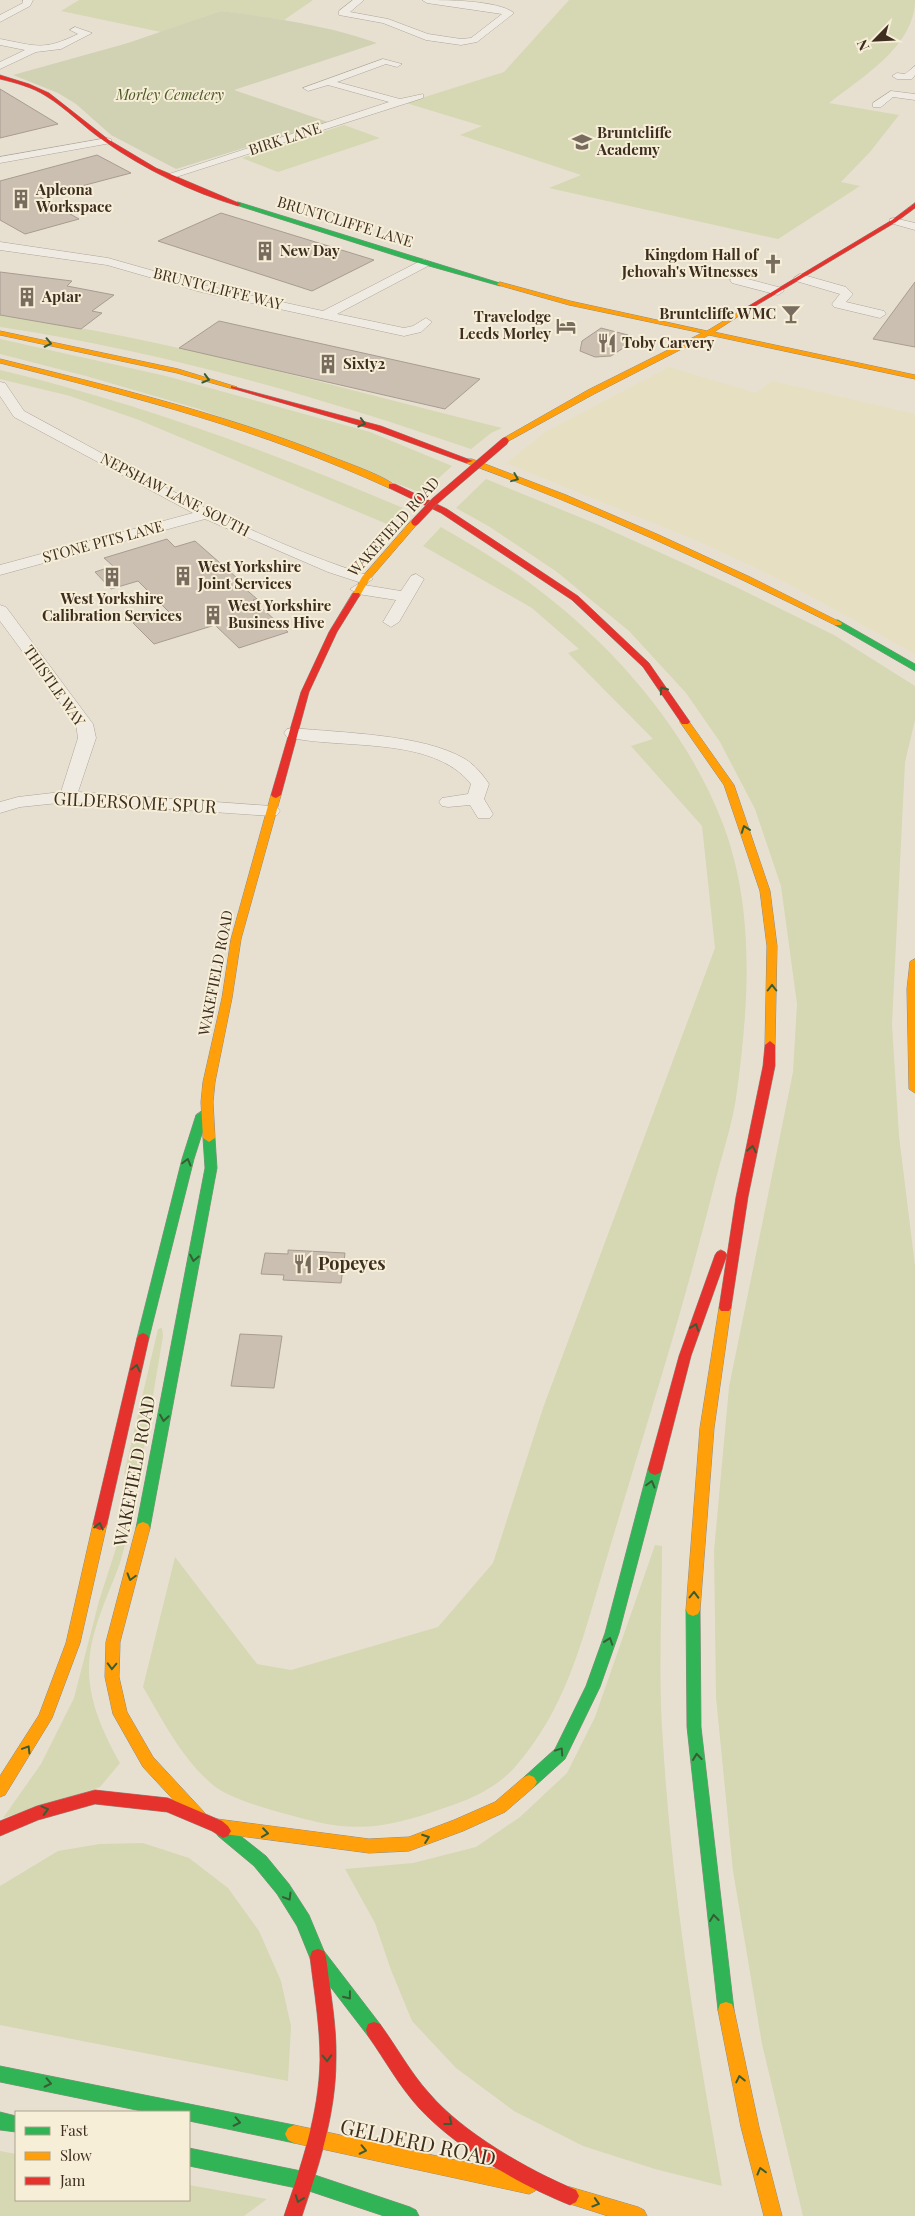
<svg xmlns="http://www.w3.org/2000/svg" width="915" height="2216" font-family="'Playfair Display',serif">
<style>
.farmland{fill:#e6dfc2}
.green{fill:#d6d7b3}
.cemetery{fill:#d1d1b3}
.building{fill:#cbbfb2;stroke:#a89c90}
.lines{fill:none;stroke-linecap:round;stroke-linejoin:round}
.street-casing{stroke:#ada599;stroke-width:1}
.fast-casing{stroke:#928b80;stroke-width:1}
.slow-casing{stroke:#928b80;stroke-width:1}
.jam-casing{stroke:#928b80;stroke-width:1}
.street{fill:#efebe3;fill-rule:evenodd}
.fast{fill:#30b455;fill-rule:evenodd}
.slow{fill:#ff9f0a;fill-rule:evenodd}
.jam{fill:#e5322d;fill-rule:evenodd}
.jam-bridge-casing{stroke:#928b80;stroke-width:8;stroke-linecap:butt}
.jam-bridge{stroke:#e5322d;stroke-width:7}
.oneway{stroke:#385d33}
.labels{text-anchor:middle;stroke-width:4;stroke-linejoin:round;paint-order:stroke}
.far-park-label{font-size:15px;font-style:italic;fill:#4d5a26;stroke:#f7eed8}
.far-poi-label{font-size:15px;font-weight:bold;fill:#3d2e20;stroke:#f7eed8;text-anchor:start}
.far-street-label{font-size:15px;fill:#3d2e20;stroke:#f7eed8}
.street-label{font-size:18px;fill:#3d2e20;stroke:#f7eed8}
.poi-label{font-size:18px;font-weight:bold;fill:#3d2e20;stroke:#f7eed8;text-anchor:start}
.near-street-label{font-size:21px;fill:#3d2e20;stroke:#f7eed8}
</style>
<rect width="100%" height="100%" fill="#e7e0d1"/>
<polygon class="farmland" points="669,367 756,393 772,381 915,414 915,654 785,582 698,541 506,463 547,431"/>
<g class="green">
<polygon points="79,0 313,0 284,20 221,11 161,32 61,11"/>
<path d="M569,0H915C915,46 861,78 829,103L899,115L870,152L841,182L860,186L778,239L549,188L581,175L460,135L482,126L406,103L504,72Z"/>
<polygon points="344,125 380,138 278,172 242,158"/>
<path d="M0,315C170,339 336,387 502,428L491,433L471,449C318,396 160,351 0,327Z"/>
<polygon points="0,339 166,376 370,432 452,466 422,493 199,409 86,376 0,354"/>
<path d="M0,370C139,403 272,452 403,508L387,524L139,420L70,396L0,379Z"/>
<polygon points="486,479 599,525 734,586 834,635 915,686 915,720 905,762 892,1024 899,1136 915,1266 915,2216 803,2216 762,2044 733,1871 716,1697 714,1551 729,1387 793,1072 797,1004 781,886 755,809 720,742 686,693 629,631 557,572 490,527 456,508"/>
<path d="M441,527C473,546 505,564 535,587C615,647 687,730 723,824C755,909 749,1002 737,1091C733,1124 721,1157 713,1190C694,1265 673,1339 650,1414C634,1467 618,1520 602,1574C581,1645 565,1710 515,1767C495,1789 471,1799 444,1808C398,1824 366,1833 317,1822C292,1816 231,1801 213,1785C182,1759 163,1721 143,1687L175,1557L257,1664L291,1670L438,1627L493,1563L543,1408L715,948L702,826L631,746L653,739L568,653L579,649L532,608L423,546Z"/>
<polygon points="162,1328 163,1336 140,1473 132,1477 124,1474 158,1329"/>
<path d="M129,1508L133,1511C129,1528 125,1546 120,1563C108,1596 90,1631 89,1666C88,1701 104,1734 120,1763L100,1787L3,1818L41,1764L74,1698L99,1601Z"/>
<path d="M655,1545L662,1546C662,1611 658,1678 663,1743C672,1892 696,2039 722,2186L655,2169L583,2146L514,2111L456,2068L412,2021L391,1970L375,1923L345,1869L413,1863L476,1847L520,1817L567,1773L595,1717Z"/>
<polygon points="143,1843 189,1858 228,1888 259,1931 281,1981 291,2026 288,2081 0,2025 0,1886 58,1851 100,1844"/>
<polygon points="0,2151 16,2154 16,2200 189,2200 189,2185 267,2199 244,2216 0,2216"/>
</g>
<path class="cemetery" d="M221,11C274,18 326,25 377,43L234,90L328,122L176,169L111,135L76,104L58,93L13,75L128,43Z"/>
<g class="building">
<polygon points="0,89 58,124 0,138"/>
<polygon points="97,155 131,173 40,197 79,219 25,234 0,220 0,181"/>
<polygon points="221,213 374,260 312,291 158,241"/>
<polygon points="0,272 72,281 67,286 114,295 92,311 102,313 81,329 0,315"/>
<polygon points="915,282 915,347 873,339"/>
<polygon points="219,321 480,379 445,409 179,348"/>
<polygon points="601,328 628,335 622,340 631,343 611,356 595,357 580,351 582,341"/>
<polygon points="167,539 175,547 195,541 245,585 242,586 257,599 253,600 288,632 239,648 215,625 154,644 133,623 169,612 138,581 111,589 95,572 113,566 104,558"/>
<polygon points="288,1250 345,1253 341,1283 283,1280 284,1275 261,1274 265,1253 288,1254"/>
<polygon points="240,1334 282,1336 274,1388 231,1386"/>
</g>
<g class="lines">
<defs>
<g id="street">
<polygon points="23,0 33,0 30,6 0,22 0,15 23,3"/>
<path d="M353,0H364L350,12L388,19L428,34L461,39L471,38L502,14L427,3L422,0C444,0 498,0 514,13L477,42L461,45L426,40L383,23L339,15V11Z"/>
<path d="M75,27L92,33L61,49L36,52L0,69V62L25,50L0,45V39C37,46 43,51 78,34L70,30Z"/>
<polygon points="383,59 402,64 397,67 386,64 337,82 400,99 423,94 423,98 173,178 169,179 163,176 389,102 328,85 308,91 303,88"/>
<polygon points="915,66 915,75 912,79 897,79 892,76 897,73 905,74"/>
<polygon points="891,91 915,94 915,100 893,97 881,107 873,107 873,103"/>
<polygon points="107,138 111,139 111,143 0,163 0,157"/>
<polygon points="894,218 915,223 915,230 890,223 890,219"/>
<polygon points="0,242 108,258 203,285 323,311 424,259 430,263 428,266 337,314 404,328 413,326 426,318 432,322 421,332 404,336 201,292 107,265 0,250"/>
<polygon points="800,274 846,287 853,294 846,302 884,311 886,314 880,318 834,307 832,304 840,294 796,281 794,278"/>
<polygon points="736,276 782,288 784,291 778,295 732,283 730,280"/>
<path d="M0,382L5,383L24,411C136,471 248,538 370,576L373,579L365,584L328,572L205,519L0,575V565L193,513L14,417L0,396Z"/>
<polygon points="416,574 424,579 399,622 391,627 383,622 396,600 358,594 350,589 358,584 401,591 411,576"/>
<polygon points="0,605 6,607 93,724 96,738 78,792 271,806 277,807 280,811 277,815 271,816 68,802 20,807 0,813 0,802 18,797 61,792 78,738 76,724 0,621"/>
<path d="M293,728C342,733 423,734 465,759C475,765 483,775 489,784L484,799L493,814L490,818H478L470,805L448,807L442,806L439,802L442,798L468,794L471,784C432,735 342,750 287,737L284,733L287,729Z"/>
</g>
<g id="fast">
<polygon points="238,202 503,284 500,286 422,264 236,205 235,204"/>
<polygon points="838,620 915,664 915,671 835,625 835,621"/>
<polygon points="202,1111 208,1115 194,1159 149,1338 147,1341 143,1343 139,1341 137,1338 182,1159 196,1115"/>
<polygon points="209,1134 215,1138 217,1168 150,1528 148,1532 143,1534 138,1532 136,1528 205,1168 203,1138"/>
<polygon points="655,1463 660,1465 662,1469 619,1633 600,1687 565,1759 534,1787 529,1789 524,1787 521,1782 524,1777 555,1749 586,1686 605,1633 648,1469 650,1465"/>
<polygon points="693,1604 698,1606 700,1610 701,1727 734,2010 732,2016 726,2018 720,2016 718,2010 687,1727 686,1610 688,1606"/>
<polygon points="223,1824 228,1826 266,1856 289,1884 309,1915 324,1951 380,2024 382,2030 380,2036 374,2038 368,2036 312,1963 297,1926 277,1894 254,1866 218,1836 215,1831 218,1826"/>
<polygon points="0,2066 294,2125 300,2128 303,2134 300,2140 294,2143 189,2121 189,2112 146,2112 0,2082"/>
<polygon points="0,2112 16,2116 16,2132 0,2130"/>
<polygon points="189,2148 306,2172 410,2207 416,2210 419,2216 384,2216 306,2190 189,2166"/>
</g>
<g id="slow">
<polygon points="500,282 570,301 707,331 740,311 742,312 742,314 714,332 915,375 915,379 709,335 594,394 505,443 501,441 502,439 588,390 702,333 569,305 498,285 497,284"/>
<polygon points="0,331 178,369 237,387 233,389 177,373 0,335"/>
<path d="M0,359C110,386 221,413 327,455C344,462 383,475 396,486L389,488C262,430 135,397 0,363Z"/>
<path d="M466,459H472L566,495L659,535L750,577L842,623L841,625H835C714,565 593,509 466,463Z"/>
<polygon points="412,520 419,522 369,580 359,597 353,597 352,595 362,577"/>
<polygon points="685,719 688,720 734,785 770,891 777,946 775,1045 770,1049 765,1045 767,946 760,891 724,785 680,722"/>
<polygon points="276,792 281,795 241,939 232,998 215,1082 213,1102 215,1138 209,1142 203,1138 201,1102 203,1082 222,998 231,939 271,795"/>
<polygon points="915,959 915,1093 909,1089 907,989 910,962"/>
<polygon points="725,1303 729,1305 731,1308 714,1428 700,1610 698,1614 693,1616 688,1614 686,1610 700,1428 719,1308 721,1305"/>
<polygon points="100,1518 105,1520 107,1524 80,1643 52,1718 5,1795 0,1797 0,1776 39,1715 66,1643 93,1524 95,1520"/>
<polygon points="143,1522 148,1524 150,1528 120,1642 119,1677 127,1712 153,1757 204,1812 207,1817 204,1822 199,1824 194,1822 143,1767 113,1714 105,1677 106,1642 136,1528 138,1524"/>
<polygon points="529,1775 534,1777 537,1782 534,1787 505,1812 463,1831 409,1851 369,1853 217,1833 212,1831 209,1826 212,1821 217,1819 369,1839 409,1837 454,1820 495,1802 524,1777"/>
<polygon points="726,2002 732,2004 734,2010 759,2127 782,2216 764,2216 741,2127 718,2010 720,2004"/>
<polygon points="294,2125 529,2176 535,2179 538,2185 535,2191 529,2194 294,2143 288,2140 285,2134 288,2128"/>
<polygon points="570,2187 638,2207 644,2210 647,2216 608,2216 564,2202 561,2196 564,2190"/>
</g>
<g id="jam">
<path d="M0,75L29,84L49,93L109,140L156,168L241,204L238,206C191,192 144,169 104,141C84,127 67,109 46,96C32,87 16,83 0,79Z"/>
<polygon points="915,203 915,208 896,222 742,314 737,313 892,220"/>
<polygon points="231,386 381,426 473,461 466,463 375,430 231,388"/>
<polygon points="389,484 395,484 447,509 578,596 649,663 690,722 688,724 682,724 643,667 572,600 441,513 389,488"/>
<polygon points="353,593 359,593 360,595 337,632 309,692 281,795 276,798 273,797 271,795 301,692 329,632"/>
<polygon points="770,1041 775,1045 775,1066 748,1197 731,1308 729,1311 721,1311 719,1308 736,1197 763,1066 765,1045"/>
<polygon points="721,1250 725,1252 727,1255 691,1356 662,1469 660,1473 655,1475 650,1473 648,1469 679,1356 715,1255 717,1252"/>
<polygon points="143,1333 147,1335 149,1338 107,1524 105,1528 100,1530 95,1528 93,1524 137,1338 139,1335"/>
<polygon points="95,1790 168,1798 222,1821 228,1826 231,1831 228,1836 223,1838 212,1831 167,1812 95,1804 38,1820 0,1836 0,1821 37,1806"/>
<path d="M318,1949L324,1951L326,1957C330,1991 337,2025 336,2060C336,2113 319,2166 302,2216H284C301,2166 319,2114 320,2060C320,2025 314,1991 310,1957L312,1951Z"/>
<path d="M374,2022L380,2024C397,2047 410,2072 429,2093C463,2133 528,2170 576,2190L579,2196L576,2202L570,2205C520,2185 456,2148 419,2108C399,2086 385,2060 368,2036L366,2030L368,2024Z"/>
</g>
</defs>
<use href="#street" class="street-casing"/>
<use href="#fast" class="fast-casing"/>
<use href="#slow" class="slow-casing"/>
<use href="#jam" class="jam-casing"/>
<use href="#street" class="street"/>
<use href="#fast" class="fast"/>
<use href="#slow" class="slow"/>
<use href="#jam" class="jam"/>
<defs>
<polyline id="jam-bridge" points="415,522 435,501 505,441"/>
</defs>
<use href="#jam-bridge" class="jam-bridge-casing"/>
<use href="#jam-bridge" class="jam-bridge"/>
</g>
<defs><path id="oneway-chevron" d="M-2-3.5L2.5 0L-2 3.5" fill="none" stroke-width="1.6" stroke-linecap="round" stroke-linejoin="round" transform="scale(1.25)"/></defs>
<g class="oneway">
<use href="#oneway-chevron" transform="translate(48 343) rotate(12)"/>
<use href="#oneway-chevron" transform="translate(206 379) rotate(16)"/>
<use href="#oneway-chevron" transform="translate(362 423) rotate(16)"/>
<use href="#oneway-chevron" transform="translate(515 478) rotate(22)"/>
<use href="#oneway-chevron" transform="translate(663 690) rotate(-125)"/>
<use href="#oneway-chevron" transform="translate(745 829) rotate(-110)"/>
<use href="#oneway-chevron" transform="translate(772 988) rotate(-90)"/>
<use href="#oneway-chevron" transform="translate(752 1149) rotate(-79)"/>
<use href="#oneway-chevron" transform="translate(187 1162) rotate(-75)"/>
<use href="#oneway-chevron" transform="translate(194 1258) rotate(101)"/>
<use href="#oneway-chevron" transform="translate(695 1327) rotate(-70)"/>
<use href="#oneway-chevron" transform="translate(136 1368) rotate(-77)"/>
<use href="#oneway-chevron" transform="translate(164 1418) rotate(99)"/>
<use href="#oneway-chevron" transform="translate(651 1484) rotate(-75)"/>
<use href="#oneway-chevron" transform="translate(99 1526) rotate(-77)"/>
<use href="#oneway-chevron" transform="translate(131 1577) rotate(106)"/>
<use href="#oneway-chevron" transform="translate(694 1595) rotate(-89)"/>
<use href="#oneway-chevron" transform="translate(609 1641) rotate(-71)"/>
<use href="#oneway-chevron" transform="translate(112 1666) rotate(92)"/>
<use href="#oneway-chevron" transform="translate(27 1749) rotate(-59)"/>
<use href="#oneway-chevron" transform="translate(560 1751) rotate(-56)"/>
<use href="#oneway-chevron" transform="translate(697 1757) rotate(-96)"/>
<use href="#oneway-chevron" transform="translate(45 1810) rotate(-15)"/>
<use href="#oneway-chevron" transform="translate(265 1833) rotate(8)"/>
<use href="#oneway-chevron" transform="translate(426 1838) rotate(-20)"/>
<use href="#oneway-chevron" transform="translate(288 1897) rotate(59)"/>
<use href="#oneway-chevron" transform="translate(714 1918) rotate(-97)"/>
<use href="#oneway-chevron" transform="translate(348 1996) rotate(52)"/>
<use href="#oneway-chevron" transform="translate(327 2058) rotate(88)"/>
<use href="#oneway-chevron" transform="translate(740 2079) rotate(-102)"/>
<use href="#oneway-chevron" transform="translate(48 2083) rotate(12)"/>
<use href="#oneway-chevron" transform="translate(237 2122) rotate(12)"/>
<use href="#oneway-chevron" transform="translate(449 2122) rotate(38)"/>
<use href="#oneway-chevron" transform="translate(363 2150) rotate(12)"/>
<use href="#oneway-chevron" transform="translate(761 2171) rotate(-105)"/>
<use href="#oneway-chevron" transform="translate(299 2199) rotate(110)"/>
<use href="#oneway-chevron" transform="translate(596 2203) rotate(17)"/>
</g>
<defs>
<symbol id="school-bare" viewBox="-9 -9 18 18"><path d="M0-5L7-2L0 1L-7-2ZM-4 1L0 2.5L4 1V4Q0 6-4 4Z" fill="#786c5e" stroke="#f7eed8" stroke-width="2.5" paint-order="stroke"/></symbol>
<symbol id="building-bare" viewBox="-9 -9 18 18"><path d="M-4-6H4V6H1V3H-1V6H-4ZM-2.5-4.3h1.7v1.8h-1.7ZM.8-4.3h1.7v1.8H.8ZM-2.5-1h1.7V.8h-1.7ZM.8-1h1.7V.8H.8Z" fill="#786c5e" stroke="#f7eed8" stroke-width="2.5" paint-order="stroke"/></symbol>
<symbol id="church-bare" viewBox="-9 -9 18 18"><path d="M-1.2-6h2.4v3.5h3.3v2.4h-3.3V6h-2.4V-.1h-3.3v-2.4h3.3Z" fill="#786c5e" stroke="#f7eed8" stroke-width="2.5" paint-order="stroke"/></symbol>
<symbol id="bar-bare" viewBox="-9 -9 18 18"><path d="M-6-5H6L.8 .8V4.5H3.5V6h-7V4.5H-.8V.8Z" fill="#786c5e" stroke="#f7eed8" stroke-width="2.5" paint-order="stroke"/></symbol>
<symbol id="hotel-bare" viewBox="-9 -9 18 18"><path d="M-6-4.5h1.5V1H6V5H4.5V3h-9V5H-6ZM-4 0a1.8 1.8 0 1 1 3.6 0ZM.5 0V-2.5h3Q6-2.5 6 0Z" fill="#786c5e" stroke="#f7eed8" stroke-width="2.5" paint-order="stroke"/></symbol>
<symbol id="restaurant-bare" viewBox="-9 -9 18 18"><path d="M-5-6h1v4h1v-4h1v4h1v-4h1v5L-1.5 .5V6h-2V.5L-5-1ZM5-6V6H3V1.5H1.5Q1.5-4 5-6Z" fill="#786c5e" stroke="#f7eed8" stroke-width="2.5" paint-order="stroke"/></symbol>
</defs>
<g fill-rule="evenodd">
<use href="#school-bare" x="568" y="128" width="28" height="28"/>
<use href="#building-bare" x="7" y="185" width="28" height="28"/>
<use href="#building-bare" x="251" y="237" width="28" height="28"/>
<use href="#church-bare" x="759" y="250" width="28" height="28"/>
<use href="#building-bare" x="13" y="283" width="28" height="28"/>
<use href="#bar-bare" x="777" y="300" width="28" height="28"/>
<use href="#hotel-bare" x="552" y="312" width="28" height="28"/>
<use href="#restaurant-bare" x="593" y="329" width="28" height="28"/>
<use href="#building-bare" x="314" y="350" width="28" height="28"/>
<use href="#building-bare" x="169" y="562" width="28" height="28"/>
<use href="#building-bare" x="98" y="563" width="28" height="28"/>
<use href="#building-bare" x="199" y="601" width="28" height="28"/>
<use href="#restaurant-bare" x="289" y="1250" width="28" height="28"/>
</g>
<g class="labels">
<g class="far-park-label">
<text x="170" y="100">Morley Cemetery</text>
</g>
<g class="far-poi-label">
<text x="597" y="138">Bruntcliffe<tspan x="597" dy="17">Academy</tspan></text>
<text x="36" y="195">Apleona<tspan x="36" dy="17">Workspace</tspan></text>
<text x="280" y="256">New Day</text>
<text x="758" y="260" text-anchor="end">Kingdom Hall of<tspan x="758" dy="17">Jehovah's Witnesses</tspan></text>
<text x="42" y="302">Aptar</text>
<text x="776" y="319" text-anchor="end">Bruntcliffe WMC</text>
<text x="551" y="322" text-anchor="end">Travelodge<tspan x="551" dy="17">Leeds Morley</tspan></text>
<text x="622" y="348">Toby Carvery</text>
<text x="343" y="369">Sixty2</text>
<text x="198" y="572">West Yorkshire<tspan x="198" dy="17">Joint Services</tspan></text>
<text x="112" y="604" text-anchor="middle">West Yorkshire<tspan x="112" dy="17">Calibration Services</tspan></text>
<text x="228" y="611">West Yorkshire<tspan x="228" dy="17">Business Hive</tspan></text>
</g>
<g class="far-street-label">
<text transform="translate(285 139) rotate(-18)" y="5">BIRK LANE</text>
<text transform="translate(345 222) rotate(17)" y="5">BRUNTCLIFFE LANE</text>
<text transform="translate(218 289) rotate(14)" y="5">BRUNTCLIFFE WAY</text>
<text transform="translate(175 495) rotate(27)" y="5">NEPSHAW LANE SOUTH</text>
<text transform="translate(394 527) rotate(-48)" y="5">WAKEFIELD ROAD</text>
<text transform="translate(103 542) rotate(-15)" y="5">STONE PITS LANE</text>
<text transform="translate(54 686) rotate(55)" y="5">THISTLE WAY</text>
<text transform="translate(216 973) rotate(-79)" y="5">WAKEFIELD ROAD</text>
</g>
<g class="street-label">
<text transform="translate(135 803) rotate(3)" y="6">GILDERSOME SPUR</text>
<text transform="translate(135 1471) rotate(-79)" y="6">WAKEFIELD ROAD</text>
</g>
<g class="poi-label">
<text x="318" y="1270">Popeyes</text>
</g>
<g class="near-street-label">
<text transform="translate(418 2143) rotate(12)" y="7">GELDERD ROAD</text>
</g>
</g>
<rect x="15" y="2111" width="175" height="90" fill="#f7eed8" stroke="#ada18e"/>
<rect x="25" y="2127" width="25" height="8" fill="#30b455" stroke="#ada18e"/>
<text x="60" y="2136" font-size="15" fill="#3d2e20">Fast</text>
<rect x="25" y="2152" width="25" height="8" fill="#ff9f0a" stroke="#ada18e"/>
<text x="60" y="2161" font-size="15" fill="#3d2e20">Slow</text>
<rect x="25" y="2177" width="25" height="8" fill="#e5322d" stroke="#ada18e"/>
<text x="60" y="2186" font-size="15" fill="#3d2e20">Jam</text>
<g transform="translate(875 40) rotate(246)" stroke="#f7eed8" stroke-width="4" paint-order="stroke">
<path d="M0-4L9 19L0 12L-9 19Z" fill="#3d2e20"/>
<text y="-8" font-size="14" font-weight="bold" text-anchor="middle" fill="#3d2e20">N</text>
</g>
</svg>
